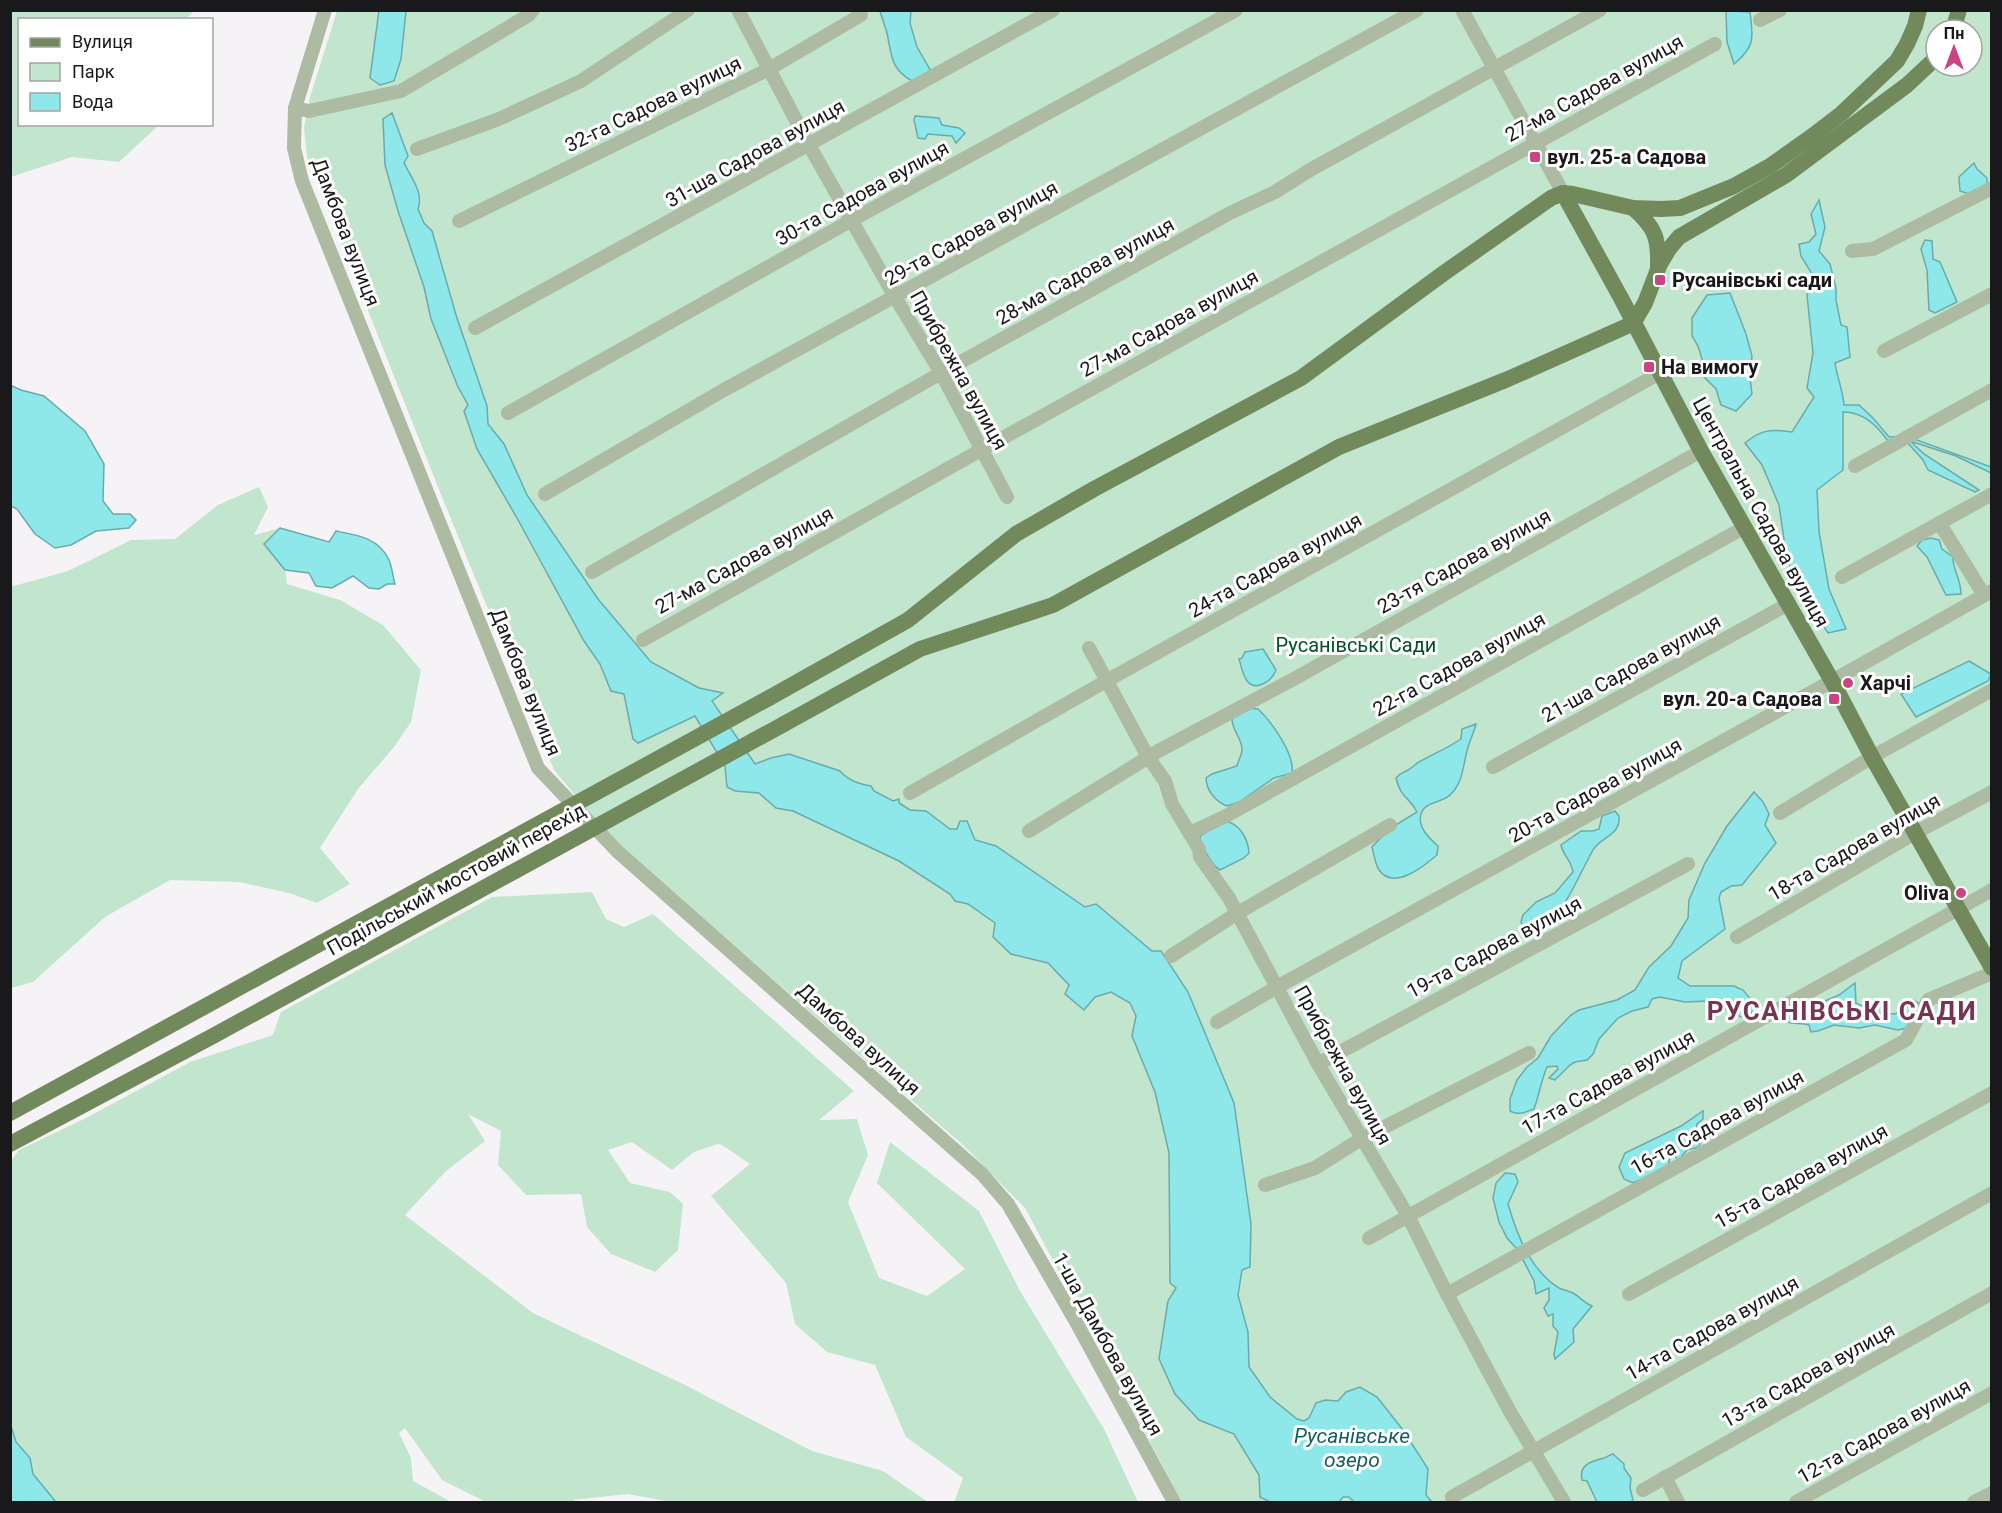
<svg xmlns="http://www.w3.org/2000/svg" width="2002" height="1513" font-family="Roboto,sans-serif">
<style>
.green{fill:#c1e6cd;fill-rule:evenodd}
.water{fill:#8ee8ea;stroke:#6baaac;stroke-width:1.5}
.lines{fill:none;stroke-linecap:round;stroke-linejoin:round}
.minor{stroke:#adbba2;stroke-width:14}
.major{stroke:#728a5b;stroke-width:16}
.major-bridge{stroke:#728a5b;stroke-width:16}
.poi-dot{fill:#cb4380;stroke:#fff;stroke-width:2}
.labels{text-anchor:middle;stroke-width:6;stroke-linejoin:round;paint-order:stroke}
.street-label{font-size:20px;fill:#19181a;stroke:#fff}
.poi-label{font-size:20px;font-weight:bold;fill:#19181a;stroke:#fff;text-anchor:start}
.park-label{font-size:20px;fill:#00502c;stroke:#fff}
.water-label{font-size:21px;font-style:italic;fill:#125f61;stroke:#fff}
.district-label{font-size:26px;font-weight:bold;letter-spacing:1.5px;fill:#783450;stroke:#fff}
</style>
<rect width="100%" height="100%" fill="#f6f3f7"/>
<g class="green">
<polygon points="10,11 194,11 186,19 20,20 20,124 159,125 119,162 72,157 11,177"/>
<path d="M337,11H1991V1502H1182L1025,1208L963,1145L612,839L554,770L442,497L307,157L304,127L310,97ZM1936,30H1972V66H1936Z"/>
<polygon points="259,487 268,507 254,535 280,528 264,544 285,570 287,584 340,600 383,625 421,670 411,722 394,747 358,789 320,848 350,884 317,903 289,893 239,882 170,880 105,917 33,982 11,988 11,585 14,586 68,571 131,540 175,539 218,505"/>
<polygon points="592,892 606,919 624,927 653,914 854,1091 819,1120 857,1119 868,1155 848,1202 879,1278 927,1296 965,1269 877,1183 890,1142 979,1211 1020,1291 1104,1429 1138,1502 954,1502 963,1478 906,1437 875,1365 827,1352 795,1324 786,1283 711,1196 750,1164 722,1145 718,1144 694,1152 672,1170 632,1142 608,1150 630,1183 670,1192 683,1204 678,1250 655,1272 611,1254 587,1227 581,1194 526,1195 498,1165 501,1131 468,1114 485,1141 446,1171 405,1215 533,1313 685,1385 812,1451 883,1471 928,1502 671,1502 628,1494 573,1500 577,1502 486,1502 442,1480 405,1428 399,1433 411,1458 413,1481 446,1499 449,1502 56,1502 33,1474 30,1458 16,1442 11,1426 10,1162 19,1150 86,1118 190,1062 273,1035 281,1012 492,897"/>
</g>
<g class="water">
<polygon points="379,10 406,11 401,59 394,81 380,85 370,78"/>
<path d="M880,11H911L910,23L917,47L932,73L912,81C890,68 892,56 887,33C885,26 882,18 880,11Z"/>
<path d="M1726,11L1750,12C1753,37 1756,46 1734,64L1727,42Z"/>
<path d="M392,113L408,156L404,163C411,177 424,193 418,209L424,223L432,231L456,315L487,406L488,424L504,444L527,495L598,599L651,662L699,688L723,693L712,701L755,764L771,758L789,754L840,771C849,781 859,784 871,786L874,791L893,801L899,799V803L910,810L926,811L950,829H957L960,821H967L975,840L996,846L1085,907L1096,904L1152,951H1161L1188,992L1234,1103L1251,1224L1250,1267L1242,1270L1238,1295L1248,1332L1249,1367L1270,1397L1297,1419L1304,1421L1309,1418L1316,1403L1325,1400L1338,1401L1346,1392L1360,1387L1377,1397L1403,1430L1428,1469L1426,1495L1432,1502H1354L1349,1497H1343L1339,1502H1270L1260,1497L1259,1475L1234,1434L1199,1420L1175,1394L1159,1359L1168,1301L1176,1288L1170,1283L1169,1153L1155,1092L1132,1036L1136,1016L1130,1003L1111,992L1095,997L1084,1010L1065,994L1069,985L1048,963L1011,954L993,937L995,923L968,904L955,901L950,894L899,861L793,811L776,808L759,793L735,791L727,787L725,766L695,716L638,743L633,739L624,694L611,691L600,664L584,641L517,518L477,449L464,411L468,405L458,387L431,319L424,287L398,211L385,165L383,119Z"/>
<polygon points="915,116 939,118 942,125 959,128 965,133 956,143 952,136 928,134 925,139 918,138 914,120"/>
<polygon points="1974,163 1977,169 1987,178 1987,190 1972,195 1960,191 1959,177"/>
<path d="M1819,200L1825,227L1819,251L1830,264L1836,288V300L1841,325L1847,327L1850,357L1835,363C1837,377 1843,391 1844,405H1859L1873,418L1889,437L1912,436L1914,439L1991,467V473L1956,456L1910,441L1924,454L1979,490L1975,492L1928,470L1923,460L1905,440L1888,441C1877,426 1864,412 1843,412V470L1817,490L1819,532L1829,589L1846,629L1828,633L1808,603L1787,560L1779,505L1762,465L1745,443C1762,429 1771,429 1792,432L1814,397L1807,388L1813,353L1807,295L1814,277L1801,256L1799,244L1809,242L1816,234L1811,214Z"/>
<polygon points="1925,240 1932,241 1933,259 1940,262 1957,302 1935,313 1929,310 1927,270 1921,249"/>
<polygon points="1730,293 1746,334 1752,356 1750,378 1752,394 1736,411 1721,405 1716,389 1702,375 1703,362 1698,346 1692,336 1692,318 1707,295"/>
<polygon points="10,385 21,390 44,396 85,431 104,464 103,501 113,514 130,514 136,520 129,528 96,531 71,545 55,548 35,534 17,509 11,506"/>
<path d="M280,528L329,542L336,531C357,535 379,538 389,560C392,567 393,577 395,584H387L379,589L369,588L353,576L332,588L316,586L309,573L285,570L264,544Z"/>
<path d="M1931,538L1939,540L1942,549L1953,557C1952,569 1961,578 1961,594L1946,595L1927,557L1917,546L1922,540Z"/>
<path d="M1263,649L1276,670C1273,679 1258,692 1248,682C1243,677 1241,665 1239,659L1242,658L1245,652Z"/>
<polygon points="1969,661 1991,674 1988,681 1916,717 1901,694"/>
<path d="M1248,708L1258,709C1271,721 1295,754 1292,773L1274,778L1239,802L1227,806C1216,802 1206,790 1206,778L1212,774L1237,766C1238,762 1241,756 1242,751C1243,738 1231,731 1232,717Z"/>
<path d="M1476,724C1474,733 1469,741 1467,751C1463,766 1463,782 1451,794C1443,803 1425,801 1421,814C1417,827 1430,839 1438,846L1437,855C1424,866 1394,891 1379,870C1375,864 1374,854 1372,847L1389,829L1417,812C1409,796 1401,799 1396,778C1400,773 1403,773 1408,770C1412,768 1415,764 1419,762C1433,754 1448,748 1461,739L1462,729Z"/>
<path d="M1754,792L1763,802L1769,814L1765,825L1776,843L1742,885L1731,886L1721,892L1719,898L1725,929L1682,961L1678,978L1690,986H1734L1743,990L1754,1003V1010L1748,1016L1741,1017L1708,1001L1685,1002L1660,997L1652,999L1648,1007L1632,1011L1618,1018L1599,1039L1593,1054L1587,1060L1575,1062L1570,1065L1555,1080L1549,1078L1558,1069L1557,1066L1547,1067C1541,1081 1539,1095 1534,1109C1526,1112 1518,1116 1510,1111V1099L1517,1080L1527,1067L1538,1058L1551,1036L1571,1015L1579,1010L1617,1000L1635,990L1649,967L1671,946L1688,918L1689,900L1705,863L1727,826Z"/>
<path d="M1615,811L1619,816C1621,836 1601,836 1593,850C1580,873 1571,898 1553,918C1549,922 1545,928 1540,931C1536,933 1530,934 1526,934L1521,922L1523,915L1536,902L1555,893L1573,872C1571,859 1563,856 1561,845L1581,831H1593L1599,829L1602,816Z"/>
<path d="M1224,821C1240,823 1248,839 1249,853L1244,858L1220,870C1213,867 1200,845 1200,836Z"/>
<path d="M1855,983L1856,1003L1874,1012L1895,1014L1905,1010L1913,1000L1922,1005L1907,1028L1898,1030L1875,1025L1859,1028L1834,1025L1818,1031L1811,1032L1809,1025C1800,1022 1792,1025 1785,1021L1782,1012L1796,1005L1812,1006L1825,1001L1839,995Z"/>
<polygon points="1703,1111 1703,1119 1697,1124 1696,1132 1701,1139 1699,1147 1687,1150 1679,1160 1671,1153 1668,1167 1633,1183 1624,1179 1619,1167 1625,1153 1681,1126"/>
<path d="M1505,1173L1515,1174L1518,1182L1508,1204C1517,1235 1530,1270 1559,1288C1563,1290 1568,1291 1573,1293C1580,1297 1584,1303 1592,1306L1573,1329L1574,1342L1555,1359L1554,1354L1558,1332L1553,1326V1314L1548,1316L1544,1308L1549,1300V1288L1536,1294L1534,1281L1518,1250L1507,1238L1499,1222L1493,1198L1496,1183Z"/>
<polygon points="11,1426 16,1442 30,1458 33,1474 56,1502 11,1502"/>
<path d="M1613,1454L1624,1464V1468L1631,1478L1630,1488L1633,1500L1630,1502H1597L1587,1481L1582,1480C1578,1464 1593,1461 1604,1458C1607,1457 1609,1455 1613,1454Z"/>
</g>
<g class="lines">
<g class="minor">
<polyline points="325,10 295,108 294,148 302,181 538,768 617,851 982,1174 1008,1204 1075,1320 1174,1502"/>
<polyline points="738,10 809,145 895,297 941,373 1007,497"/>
<polyline points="1462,10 1563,193"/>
<polyline points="1760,20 1780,10"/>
<polyline points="295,108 309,111 401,91 529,15 533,10"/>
<polyline points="417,149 499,119 581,81 688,10"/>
<polyline points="459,221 769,69 861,15"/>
<polyline points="1852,251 1873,249 1992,188"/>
<polyline points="475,328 1053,10"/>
<polyline points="1884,351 1992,294"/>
<polyline points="508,413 852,220 1236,10"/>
<polyline points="1855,466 1992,390"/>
<polyline points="545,494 722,391 1417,10"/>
<polyline points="1940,524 1984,595"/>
<polyline points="592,572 941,373 1230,213 1275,192 1310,170 1600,10"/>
<polyline points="1842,577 1992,494"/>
<polyline points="643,640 981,450 1715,44"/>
<polyline points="1089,648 1148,757 1165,781 1172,804 1199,849 1200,857 1229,898 1318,1064 1408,1216 1447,1294 1509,1410 1564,1502"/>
<polyline points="1493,767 1788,604"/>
<polyline points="910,793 1108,680 1660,373"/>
<polyline points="1780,813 1872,757 1992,690"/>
<polyline points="1029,831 1160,750 1292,680 1701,451"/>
<polyline points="1190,833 1226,816 1745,527"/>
<polyline points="1737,937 1915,833 1992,792"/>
<polyline points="1171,956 1236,914 1390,825"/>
<polyline points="1217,1022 1277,987 1832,681 1992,591"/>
<polyline points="1318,1064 1688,864"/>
<polyline points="1265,1185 1315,1168 1361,1139 1529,1053"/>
<polyline points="1369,1238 1992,890"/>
<polyline points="1447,1294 1906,1040 1928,1000 1992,973"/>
<polyline points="1629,1294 1992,1093"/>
<polyline points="1665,1477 1678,1502"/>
<polyline points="1643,1490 1992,1293"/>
<polyline points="1452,1497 1992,1193"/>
<polyline points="1796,1502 1992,1393"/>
<polyline points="1974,1502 1992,1493"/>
</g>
<g class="major">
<polyline points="1953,30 1959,10"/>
<polyline points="1563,193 1621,298 1701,451 1832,681 1872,757 1992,968"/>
<path d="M1633,208C1655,227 1659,238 1658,267"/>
<polyline points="769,698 908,620 1016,534 1094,489 1301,378 1444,273 1551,198 1563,193 1573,194 1633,208 1661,209 1680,208 1734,186 1770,166 1811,137 1841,114 1897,61 1907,44 1915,26 1919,10"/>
<polyline points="784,724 920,649 1053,605 1339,447 1508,379 1625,327 1634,322 1645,303 1660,264 1669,249 1679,237 1786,175 1907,85 1936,58"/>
</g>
<g class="major-bridge">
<polyline points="10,1113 769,698"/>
<polyline points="10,1144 213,1036 784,724"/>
</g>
</g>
<g class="poi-dot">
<rect x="1529" y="151" width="12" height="12" rx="3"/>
<rect x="1654" y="274" width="12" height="12" rx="3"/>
<rect x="1643" y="361" width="12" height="12" rx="3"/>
<circle cx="1848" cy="683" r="6"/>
<rect x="1828" y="693" width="12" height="12" rx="3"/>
<circle cx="1961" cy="893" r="6"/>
</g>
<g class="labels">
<g class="street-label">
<text transform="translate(1594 88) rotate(-29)" y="7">27-ма Садова вулиця</text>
<text transform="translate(653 104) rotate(-26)" y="7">32-га Садова вулиця</text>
<text transform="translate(755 153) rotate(-29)" y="7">31-ша Садова вулиця</text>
<text transform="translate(862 193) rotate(-29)" y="7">30-та Садова вулиця</text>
<text transform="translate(346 232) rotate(69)" y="7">Дамбова вулиця</text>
<text transform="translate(971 233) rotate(-29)" y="7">29-та Садова вулиця</text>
<text transform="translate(1085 271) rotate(-29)" y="7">28-ма Садова вулиця</text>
<text transform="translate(1169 323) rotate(-29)" y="7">27-ма Садова вулиця</text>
<text transform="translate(959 370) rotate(61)" y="7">Прибрежна вулиця</text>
<text transform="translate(1761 512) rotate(61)" y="7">Центральна Садова вулиця</text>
<text transform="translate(744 560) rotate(-29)" y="7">27-ма Садова вулиця</text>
<text transform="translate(1464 561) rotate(-29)" y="7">23-тя Садова вулиця</text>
<text transform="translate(1275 565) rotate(-29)" y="7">24-та Садова вулиця</text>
<text transform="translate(1459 664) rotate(-29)" y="7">22-га Садова вулиця</text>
<text transform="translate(1631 668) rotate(-29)" y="7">21-ша Садова вулиця</text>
<text transform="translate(526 682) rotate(68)" y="7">Дамбова вулиця</text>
<text transform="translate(1595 790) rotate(-29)" y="7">20-та Садова вулиця</text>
<text transform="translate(1854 847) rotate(-30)" y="7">18-та Садова вулиця</text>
<text transform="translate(456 879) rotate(-29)" y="7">Подільський мостовий перехід</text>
<text transform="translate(1494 947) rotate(-28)" y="7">19-та Садова вулиця</text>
<text transform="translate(859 1039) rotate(42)" y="7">Дамбова вулиця</text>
<text transform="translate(1343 1065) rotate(61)" y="7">Прибрежна вулиця</text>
<text transform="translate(1608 1082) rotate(-29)" y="7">17-та Садова вулиця</text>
<text transform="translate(1717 1122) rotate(-29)" y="7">16-та Садова вулиця</text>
<text transform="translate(1801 1176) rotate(-29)" y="7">15-та Садова вулиця</text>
<text transform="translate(1712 1328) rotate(-29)" y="7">14-та Садова вулиця</text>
<text transform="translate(1108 1344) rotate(61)" y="7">1-ша Дамбова вулиця</text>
<text transform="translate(1808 1375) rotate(-29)" y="7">13-та Садова вулиця</text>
<text transform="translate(1884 1431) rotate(-29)" y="7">12-та Садова вулиця</text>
</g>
<g class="poi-label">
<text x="1547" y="164">вул. 25-а Садова</text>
<text x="1672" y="287">Русанівські сади</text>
<text x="1661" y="374">На вимогу</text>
<text x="1860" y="690">Харчі</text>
<text x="1822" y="706" text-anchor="end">вул. 20-а Садова</text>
<text x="1949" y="900" text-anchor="end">Oliva</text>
</g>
<g class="park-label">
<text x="1356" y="652">Русанівські Сади</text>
</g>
<g class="water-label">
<text x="1352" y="1443">Русанівське<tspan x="1352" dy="24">озеро</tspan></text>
</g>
<g class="district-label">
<text x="1842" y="1020">РУСАНІВСЬКІ САДИ</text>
</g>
</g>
<rect width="2002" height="1513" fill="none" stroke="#19181a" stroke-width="24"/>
<rect x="18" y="18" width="195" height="108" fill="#ffffff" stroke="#a3a3a3" stroke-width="1.5"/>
<rect x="30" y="38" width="30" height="9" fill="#728a5b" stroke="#a3a3a3" stroke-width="1.5"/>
<text x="72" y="48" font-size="18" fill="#19181a">Вулиця</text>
<rect x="30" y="63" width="30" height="18" fill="#c1e6cd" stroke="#a3a3a3" stroke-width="1.5"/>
<text x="72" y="78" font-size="18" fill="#19181a">Парк</text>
<rect x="30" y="93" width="30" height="18" fill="#8ee8ea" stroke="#a3a3a3" stroke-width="1.5"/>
<text x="72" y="108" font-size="18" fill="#19181a">Вода</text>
<g transform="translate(1954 48)"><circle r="28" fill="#ffffff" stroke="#a3a3a3" stroke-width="1.5"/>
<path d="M0-4.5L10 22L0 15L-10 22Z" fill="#cb4380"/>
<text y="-9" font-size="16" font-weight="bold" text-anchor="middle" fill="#19181a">Пн</text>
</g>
</svg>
